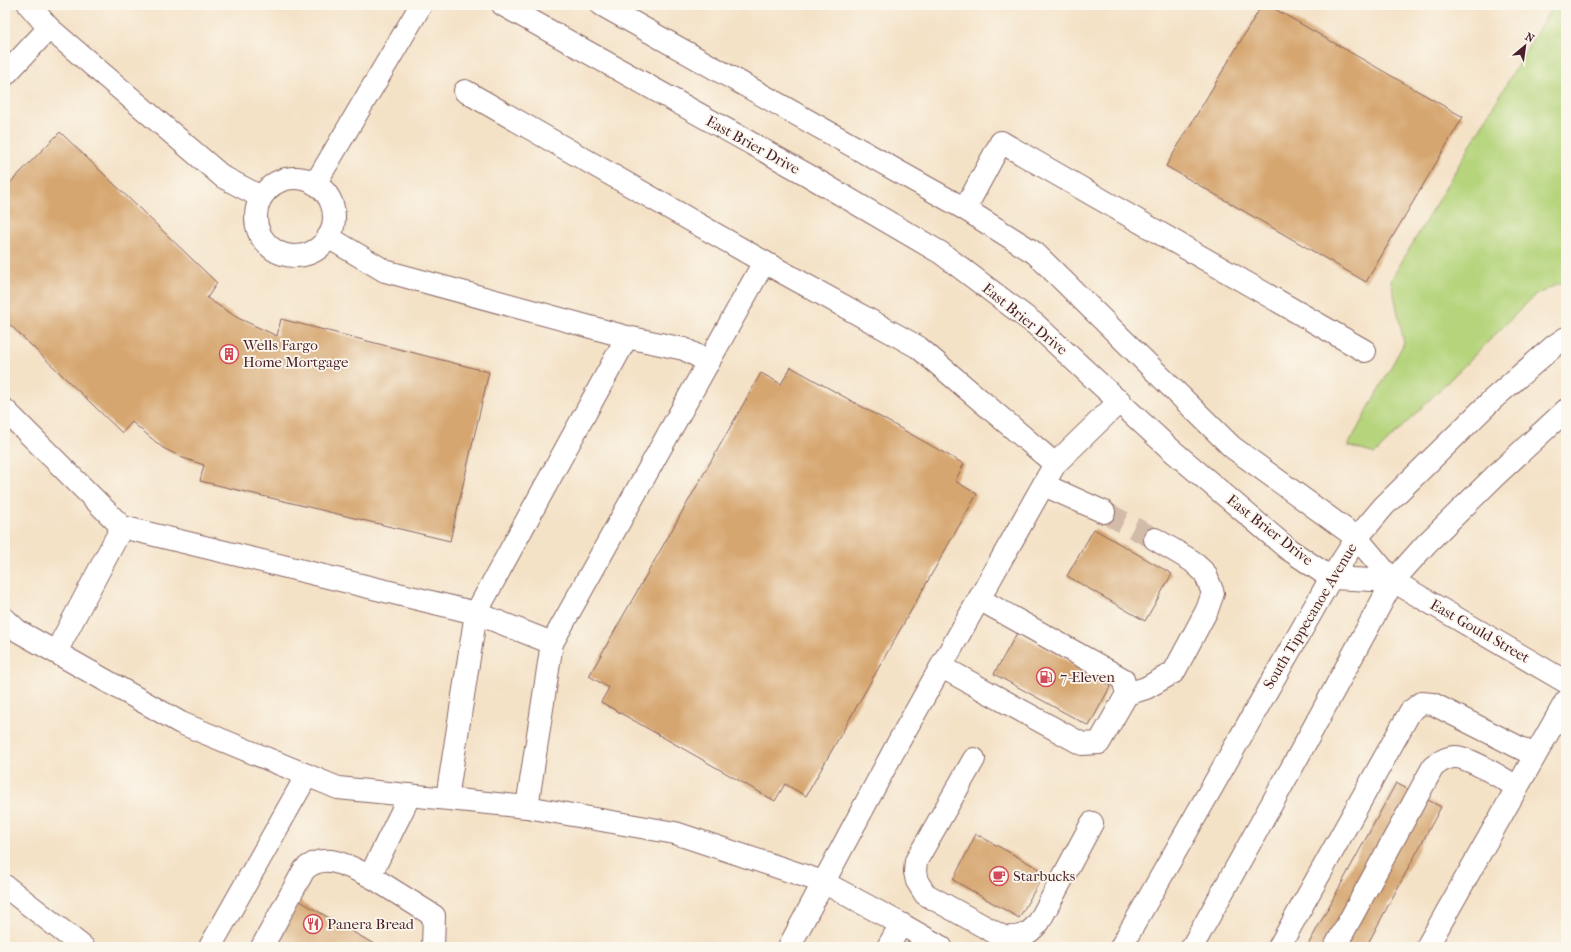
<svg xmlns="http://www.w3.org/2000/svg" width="1571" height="952" font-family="'IM FELL French Canon',serif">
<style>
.green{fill:#b5d47b;stroke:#807a53}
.building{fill:#d6a670}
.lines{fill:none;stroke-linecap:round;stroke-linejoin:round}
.minor-tunnel{stroke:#d2bba8;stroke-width:22;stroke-dasharray:22 11;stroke-linecap:butt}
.minor-casing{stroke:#866362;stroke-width:24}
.major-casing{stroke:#866362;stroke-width:24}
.minor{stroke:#fff;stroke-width:22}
.major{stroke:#fff;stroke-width:22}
.labels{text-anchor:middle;stroke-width:3.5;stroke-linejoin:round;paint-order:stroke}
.street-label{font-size:15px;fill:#4a1f2b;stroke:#fbf7ec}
.poi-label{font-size:15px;fill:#4a1f2b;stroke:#fbf7ec;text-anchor:start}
</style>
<rect width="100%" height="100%" fill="#fbf7ec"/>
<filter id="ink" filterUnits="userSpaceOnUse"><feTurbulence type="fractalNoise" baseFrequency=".025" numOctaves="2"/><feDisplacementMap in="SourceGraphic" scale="8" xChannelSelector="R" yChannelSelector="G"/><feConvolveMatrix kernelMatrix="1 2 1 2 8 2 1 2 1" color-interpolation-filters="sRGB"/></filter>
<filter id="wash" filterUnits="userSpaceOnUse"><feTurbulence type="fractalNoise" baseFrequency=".012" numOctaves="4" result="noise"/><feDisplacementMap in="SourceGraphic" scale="16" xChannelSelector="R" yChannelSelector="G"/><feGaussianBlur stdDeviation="0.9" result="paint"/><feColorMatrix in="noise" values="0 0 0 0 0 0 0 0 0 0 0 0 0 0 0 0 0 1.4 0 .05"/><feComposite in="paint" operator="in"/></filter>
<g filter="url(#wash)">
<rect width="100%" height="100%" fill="#f4e2c7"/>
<polygon class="green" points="1553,5 1566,5 1566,280 1534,296 1375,454 1348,446 1404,343 1391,280"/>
<g id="blocks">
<g class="building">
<polygon points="1262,5 1268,5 1463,117 1366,282 1166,166"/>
<polygon points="60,132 217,283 207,298 238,318 277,336 281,319 489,372 450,541 200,481 204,465 183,458 163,448 132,422 122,433 5,320 5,188"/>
<polygon points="791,367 964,464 955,481 977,494 806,796 785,784 775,801 601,702 609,688 589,676 761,373 781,384"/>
<polygon points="1094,529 1172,574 1145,621 1067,576"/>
<polygon points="1017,633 1111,685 1089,726 994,674"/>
<polygon points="1396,783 1441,807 1366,947 1307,947"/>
<polygon points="976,834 1045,872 1019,918 953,880"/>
<polygon points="300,901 379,947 273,947"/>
</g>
</g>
</g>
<g filter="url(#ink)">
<use href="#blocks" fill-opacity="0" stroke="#866362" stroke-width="1"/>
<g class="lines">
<polyline class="minor-tunnel" points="1104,512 1155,539"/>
<defs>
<g id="minor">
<polyline points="29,5 49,28 223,177 261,197"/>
<polyline points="503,5 806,174 941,253 1035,324 1168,447 1288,549 1331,578 1393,581"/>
<polyline points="602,5 965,209 1035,253 1232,447 1357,538 1393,581 1566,682"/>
<polyline points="5,75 49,28"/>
<polyline points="465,91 764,262 918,347 1055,464"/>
<circle cx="295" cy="217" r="39"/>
<polyline points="315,184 421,5"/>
<polyline points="965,209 1001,142 1365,351"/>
<polyline points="328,237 385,271 627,337 684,349 709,362"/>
<polyline points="5,410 122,527 476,613 552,643"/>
<polyline points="1044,485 1104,512"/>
<polyline points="5,619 18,631 181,723 338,788 527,807 675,833 823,882 901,924 941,947"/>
<polyline points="56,652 122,527"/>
<polyline points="942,667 1082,744 1099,743 1127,694 1123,679 979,599"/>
<polyline points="1127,694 1146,688 1174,672 1207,610 1213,593 1205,573 1192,561 1155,539"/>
<path d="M974,759L916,861L915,872L917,881L925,894L1003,937C1020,938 1028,936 1039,922L1092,823"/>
<polyline points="410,795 370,876 434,916 433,947"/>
<polyline points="447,798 476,613 627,337"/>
<polyline points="527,807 552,643 764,262"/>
<polyline points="210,947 307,775"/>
<path d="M262,947L304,870C325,850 348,867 370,876"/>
<polyline points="789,947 898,743 1055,464 1120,401"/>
<polyline points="888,947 901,924"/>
<polyline points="1279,947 1410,712 1421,703 1433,704 1534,755"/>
<path d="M1335,947L1433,767C1439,762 1446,757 1455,757C1470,757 1503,779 1517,787"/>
<polyline points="1427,947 1566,701"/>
</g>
<g id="major">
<polyline points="5,886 83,947"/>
<polyline points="1121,947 1331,578 1357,538 1384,506 1493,399 1554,346 1566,338"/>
<polyline points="1192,947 1295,762 1393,581 1426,544 1495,476 1566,410"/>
</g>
</defs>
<use href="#minor" class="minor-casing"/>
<use href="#major" class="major-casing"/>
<use href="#minor" class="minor"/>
<use href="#major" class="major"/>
</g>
</g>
<defs>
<symbol id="building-ring" viewBox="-11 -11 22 22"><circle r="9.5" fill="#fbf7ec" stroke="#d1495b" stroke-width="1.5"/><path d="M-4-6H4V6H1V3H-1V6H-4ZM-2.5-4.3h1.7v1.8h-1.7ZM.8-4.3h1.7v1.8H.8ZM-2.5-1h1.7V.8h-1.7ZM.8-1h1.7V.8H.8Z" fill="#d1495b"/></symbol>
<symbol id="fuel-ring" viewBox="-11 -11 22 22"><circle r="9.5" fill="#fbf7ec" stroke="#d1495b" stroke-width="1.5"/><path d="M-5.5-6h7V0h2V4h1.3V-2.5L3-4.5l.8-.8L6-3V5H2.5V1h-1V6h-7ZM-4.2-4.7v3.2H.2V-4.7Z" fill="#d1495b"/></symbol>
<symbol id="cafe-ring" viewBox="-11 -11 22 22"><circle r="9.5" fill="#fbf7ec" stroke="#d1495b" stroke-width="1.5"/><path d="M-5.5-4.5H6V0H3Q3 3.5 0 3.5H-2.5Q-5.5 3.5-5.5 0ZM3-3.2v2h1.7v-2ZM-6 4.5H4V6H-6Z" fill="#d1495b"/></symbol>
<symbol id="restaurant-ring" viewBox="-11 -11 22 22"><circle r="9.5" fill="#fbf7ec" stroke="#d1495b" stroke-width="1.5"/><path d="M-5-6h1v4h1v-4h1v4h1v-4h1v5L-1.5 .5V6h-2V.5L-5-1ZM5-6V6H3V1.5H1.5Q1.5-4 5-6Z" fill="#d1495b"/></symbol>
</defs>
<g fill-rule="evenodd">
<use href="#building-ring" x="218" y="343" width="22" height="22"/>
<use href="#fuel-ring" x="1035" y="666" width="22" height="22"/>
<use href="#cafe-ring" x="988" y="865" width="22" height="22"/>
<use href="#restaurant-ring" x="302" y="913" width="22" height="22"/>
</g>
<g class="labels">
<g class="street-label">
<text transform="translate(753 145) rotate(29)" y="5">East Brier Drive</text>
<text transform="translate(1025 319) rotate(39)" y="5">East Brier Drive</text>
<text transform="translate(1270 530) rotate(38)" y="5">East Brier Drive</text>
<text transform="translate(1310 616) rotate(-59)" y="5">South Tippecanoe Avenue</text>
<text transform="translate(1480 631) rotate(30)" y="5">East Gould Street</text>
</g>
<g class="poi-label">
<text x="243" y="350">Wells Fargo<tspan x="243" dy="17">Home Mortgage</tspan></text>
<text x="1060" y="682">7-Eleven</text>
<text x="1013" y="881">Starbucks</text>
<text x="327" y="929">Panera Bread</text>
</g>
</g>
<rect width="1571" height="952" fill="none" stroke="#fbf7ec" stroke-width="20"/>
<g transform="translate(1525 46) rotate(29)" stroke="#fbf7ec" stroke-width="3" paint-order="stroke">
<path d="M0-3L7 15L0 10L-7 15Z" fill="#4a1f2b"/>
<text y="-6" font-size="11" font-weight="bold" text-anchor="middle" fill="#4a1f2b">N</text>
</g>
</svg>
